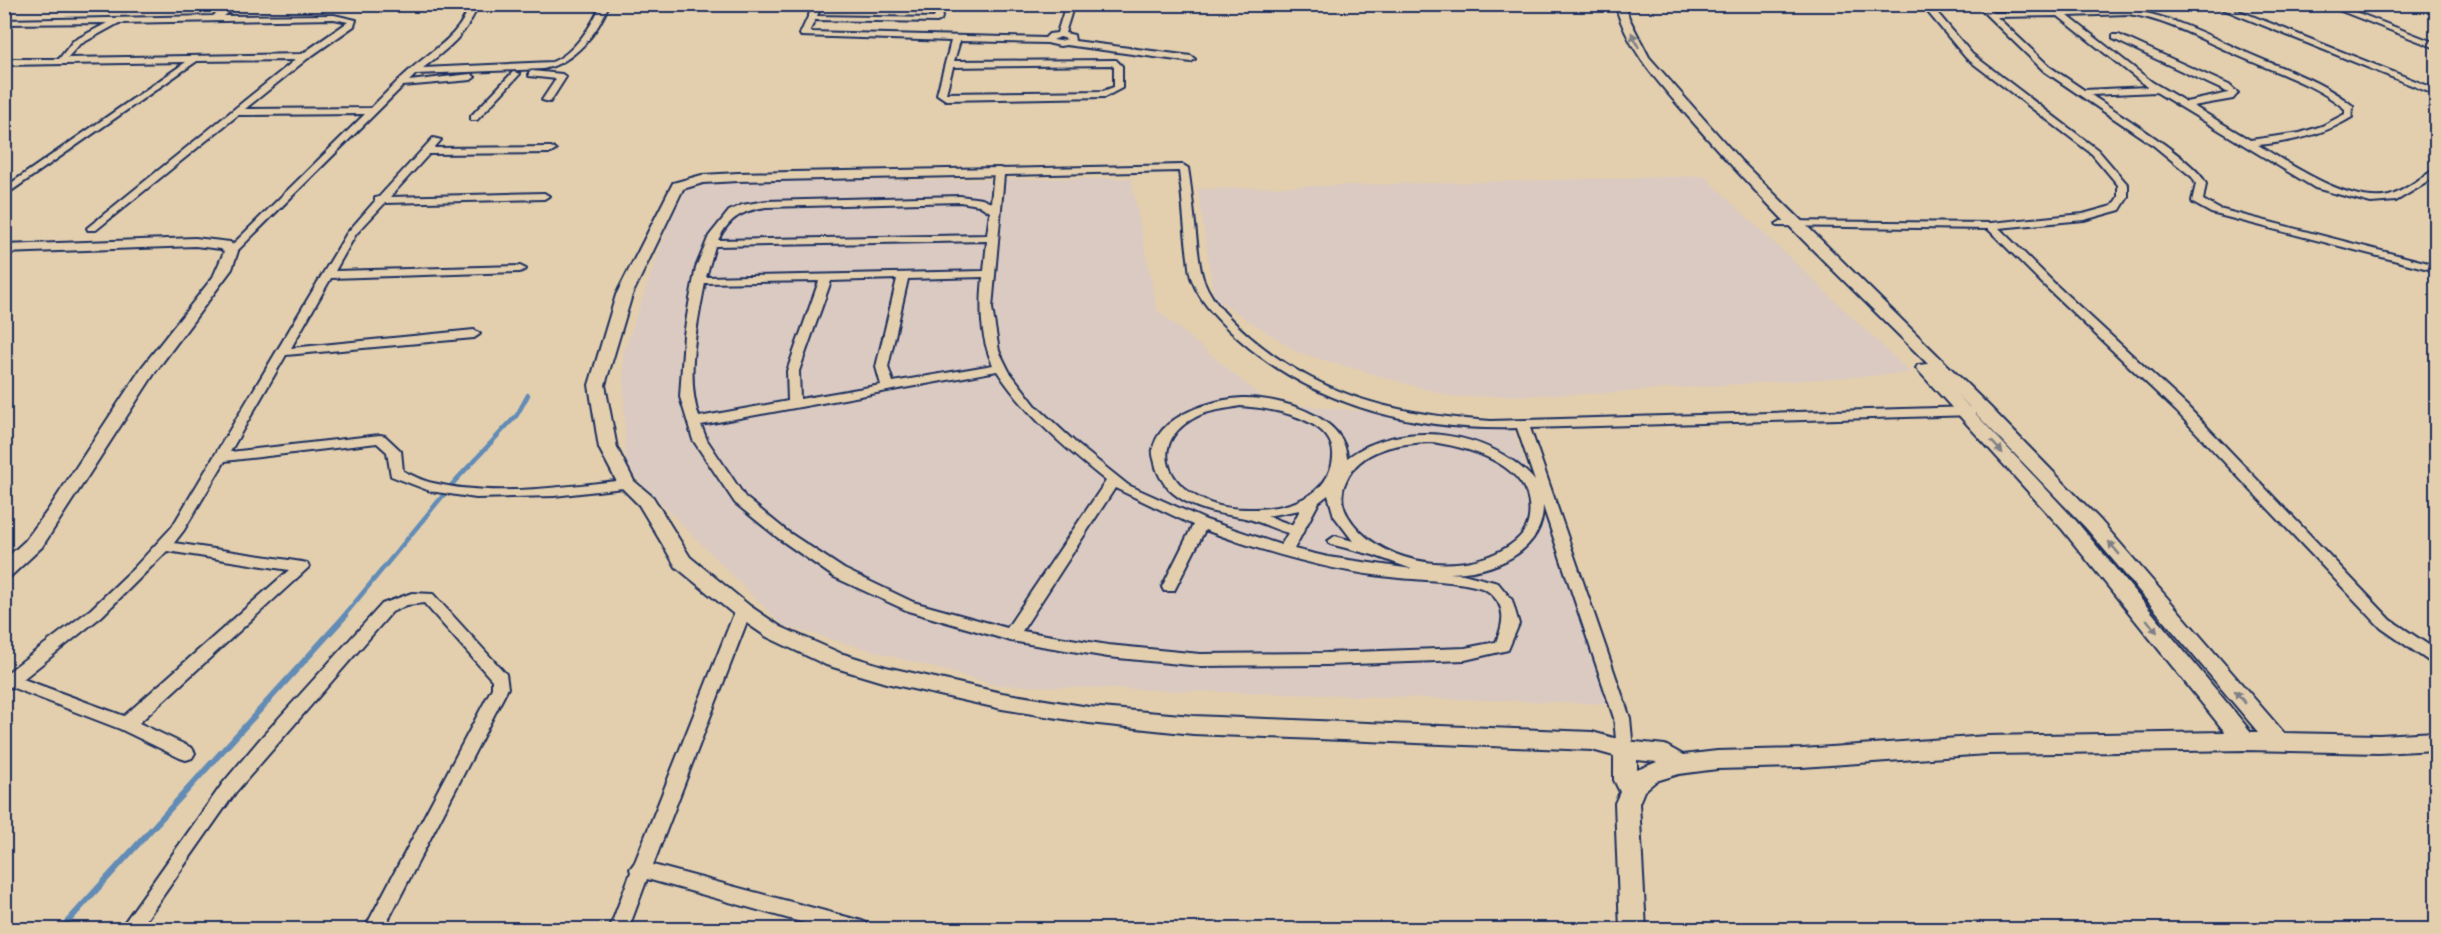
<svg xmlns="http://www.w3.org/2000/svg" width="2441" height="934" font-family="Dekko,sans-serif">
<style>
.built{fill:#dbcac1}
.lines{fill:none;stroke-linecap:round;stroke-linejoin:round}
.stream-far1{stroke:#628cb6;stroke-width:4.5}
.stream{stroke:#628cb6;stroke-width:6}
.street-casing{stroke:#1b2f5e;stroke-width:4}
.secondary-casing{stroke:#1b2f5e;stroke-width:4}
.street{fill:#e3cfae;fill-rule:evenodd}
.secondary{fill:#e3cfae;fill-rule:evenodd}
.oneway{fill:#7f7f86}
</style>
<rect width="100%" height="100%" fill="#e3cfae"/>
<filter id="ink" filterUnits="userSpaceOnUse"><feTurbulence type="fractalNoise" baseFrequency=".0167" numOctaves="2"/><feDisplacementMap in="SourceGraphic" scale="12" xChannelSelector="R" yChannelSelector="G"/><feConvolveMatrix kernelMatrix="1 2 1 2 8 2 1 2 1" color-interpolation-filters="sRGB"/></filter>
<g filter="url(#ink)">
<g class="built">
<polygon points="1704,176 1911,373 1590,394 1453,397 1299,353 1214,298 1198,189"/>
<polygon points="1131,178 1157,310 1269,403 1511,424 1612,704 996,685 783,626 626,468 623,354 683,182"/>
</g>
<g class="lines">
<polyline class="stream-far1" points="343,617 455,481 517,415 528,395"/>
<polyline class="stream" points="60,930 345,616"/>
<defs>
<g id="street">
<path d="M230,4H240L224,16L334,15L356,20L354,26L307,59L245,109L371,108C384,95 397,81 411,69C434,49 461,35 470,4H478C469,33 446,50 423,68L552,62C573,54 593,25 601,4H609C598,33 574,63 543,69L416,74L409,81L471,74L475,77L471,80L403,86L235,253H227L226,251L365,114L238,115L96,230H88L87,228L295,60L197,61L4,196V188L186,62L4,65V59H59L73,41L107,23L4,24V20L213,16ZM334,19L348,22L302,54L67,58L79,45L119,23Z"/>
<path d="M814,4H822L817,16L934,18L938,4H946L941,20L937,22L815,20L809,32L1045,38L1049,34L1057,33L1066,4H1074L1065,33L1074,35L1075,41L1191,56L1195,59L1191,62L1066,45L1060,46L1047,43L960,41L954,61L1116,60L1122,66V88L1105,97L946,100L937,94L951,41L801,36L800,34ZM1060,37L1067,39L1060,41L1053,40ZM1111,65L1114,67V87L1103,91L946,93L953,67Z"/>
<polygon points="1921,4 1930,4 1972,54 2098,150 2128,185 2128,197 2120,210 2084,220 1999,228 2055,284 2186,405 2391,620 2436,650 2436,664 2430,662 2381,628 2176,411 2047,288 1988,229 1777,226 1776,224 1781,221 1991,223 2083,214 2112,206 2118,197 2118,185 2092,154 1966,58"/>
<path d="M1975,4H1984L1993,13L2128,10C2170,15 2207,35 2245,52C2283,69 2321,80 2353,106L2352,117C2323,135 2292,142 2258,145C2290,164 2350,205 2389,196C2401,193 2421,178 2432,171L2436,170V177L2396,201L2371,203L2315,188L2156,92L2091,95C2115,111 2198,162 2206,184L2203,200L2219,209L2436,265V271L2211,213L2193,203L2192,201L2196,184L2192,177L2153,145L2044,71ZM2128,14C2169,20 2204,41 2241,57C2277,73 2315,84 2345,109V114L2322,126L2300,133L2250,140L2193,106L2233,99L2238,93L2229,85L2119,35H2113V39L2229,93L2186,102L2152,82L2068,16ZM2058,16L2146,86L2147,87L2084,90L2050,67L1997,17Z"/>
<polygon points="2210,4 2222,4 2436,89 2436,95"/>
<polygon points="2323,4 2335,4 2436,43 2436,48"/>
<polygon points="2418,4 2430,4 2436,7 2436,12"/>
<polygon points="532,71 562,74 566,77 550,102 542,100 556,79 529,76 529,72"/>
<polygon points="513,72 520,74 477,120 471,120 471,116"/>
<path d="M433,138L441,140L434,148L551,147L556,150L551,153L429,154L390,197L544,193L549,196L544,199L385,203L356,234L335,271L520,266L526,269L520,272L331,278L291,348L474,330L480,334L474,338L286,355L230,452L380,435L385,436L401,451L403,471C412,475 422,481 433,483C495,498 564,486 627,480L634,484L632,487L554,496L476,498L430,491L391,476L387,452L377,443L225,461L184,530L174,543L302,562L307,563L309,567L139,723L192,748L195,753L192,758L186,760L180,758L120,729L11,687L4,690V675L91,609L133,569L172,527L347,233L375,201V198L379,197ZM167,551L289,570L124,716L23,679L102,616Z"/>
<path d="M1183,165L1188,168C1193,198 1195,229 1199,259C1200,266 1201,274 1204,281C1213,304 1232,321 1250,337C1322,398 1399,415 1491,421L1973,407L1979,411L1973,415L1530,428L1630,718L1633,750L1631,755L1625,757L1619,755L1617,750L1614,718L1543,506C1543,554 1490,573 1449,573L1463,574L1498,583L1512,600L1519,624L1508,650L1465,660L1326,665L1200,666L1108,657L1011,641L908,611L834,577L778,538L735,503L693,440L680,397L684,335L689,304L696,267L709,236L729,211L742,205L766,201L960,196L982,199L991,203L994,172L999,169ZM1179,171C1183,200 1184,229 1188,258C1189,265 1189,273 1192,280C1201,304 1221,323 1240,340C1317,407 1417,431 1517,428L1535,481C1491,430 1401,418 1347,458C1345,415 1278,397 1242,398C1213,399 1158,416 1153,450C1152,453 1154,459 1155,463C1157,475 1167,490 1177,496C1200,512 1219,513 1245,518C1258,521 1274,529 1288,533L1281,545L1206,520L1128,485L1078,445L1036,406L1009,371L999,351L992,308L1004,175ZM960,202L979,205L990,212L987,235L718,240C730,217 742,211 766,207ZM987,241L984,271L706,277L715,246ZM983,277C980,307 980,337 993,365L893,382L888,367L908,279ZM897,279L876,367L881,385L800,399L799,371L831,281ZM819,281L787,371L788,401L699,417C685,376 697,326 705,283ZM997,371C1026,415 1065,448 1106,481L1007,628L913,602L844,569L788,532L745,497L707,440L701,425ZM1240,406C1271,408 1343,419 1332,464C1327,482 1317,493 1300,500C1277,511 1234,512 1210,503C1163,486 1148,439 1200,415C1212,410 1227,409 1240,406ZM1432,442C1472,448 1536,466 1529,518C1527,535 1511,546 1496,553C1449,575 1376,562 1348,516C1341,505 1341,492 1346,481C1360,448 1400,443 1432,442ZM1115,488L1193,525L1162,587L1164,591H1174L1205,530C1267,553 1332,572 1399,578C1418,580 1476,581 1489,592C1507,607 1504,623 1496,642L1465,648L1326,653L1200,654L1108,645L1022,631ZM1328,495L1334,516L1353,541L1335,536L1328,541L1330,544L1373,555L1412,569L1328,557L1294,549L1319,502ZM1300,510L1292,525L1267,516Z"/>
<polygon points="412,593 433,594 506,674 508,688 383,930 364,930 492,688 492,680 424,603 407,605 392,612 235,793 139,930 119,930 223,783 260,739 382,604"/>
<polygon points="743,606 748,607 751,611 653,865 862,921 869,924 871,930 829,930 647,879 628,930 609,930 631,872 630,869 635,862 735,611 738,607"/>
</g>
<g id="secondary">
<path d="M1615,4H1625L1629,18L1649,57L1741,161L1990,407L2100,520L2284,733L2379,735L2436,732V750L2379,753L2245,750L1987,754L1802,767L1717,769L1679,774L1656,781L1644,791L1639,803L1646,930H1620L1615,803L1620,792L1614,780V756L1592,750L1193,734L1089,723L1002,709L886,683L826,665L767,637L736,616L676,567L639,505L618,484L599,448L589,385L616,295L673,183L702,175L738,173L999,168L1004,169L1006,172L1004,175L738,181L703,183L683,189L632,295L605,385L617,448L634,481L653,497L690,557L750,606L781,627L840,653L886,667L1002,693L1089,707L1193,716L1592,732L1625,741L1665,745L1683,755L1717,751L1802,749L1987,736L2225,732L2062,529L1916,368L1918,365L1928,364C1848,284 1766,207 1692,121C1661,85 1628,52 1615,4ZM1956,393L2086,528L2258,732H2251L2076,521ZM1637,760L1657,762L1637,770Z"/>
<polygon points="195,238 230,242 238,251 232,269 156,371 42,547 11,576 4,578 4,560 25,541 48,510 142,367 213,277 224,252 221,249 195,246 4,253 4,245"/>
</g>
</defs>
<use href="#street" class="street-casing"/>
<use href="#secondary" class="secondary-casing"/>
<use href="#street" class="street"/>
<use href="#secondary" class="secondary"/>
</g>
<defs><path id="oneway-solid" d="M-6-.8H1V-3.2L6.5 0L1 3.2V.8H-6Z" transform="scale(1.5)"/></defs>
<g class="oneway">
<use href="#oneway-solid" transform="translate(1635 40) rotate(-116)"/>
<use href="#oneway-solid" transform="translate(1997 447) rotate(47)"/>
<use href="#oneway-solid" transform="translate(2114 548) rotate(-130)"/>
<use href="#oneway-solid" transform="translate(2152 626) rotate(51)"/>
<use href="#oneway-solid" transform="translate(2240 697) rotate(-130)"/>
</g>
</g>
<rect width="2441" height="934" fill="none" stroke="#e3cfae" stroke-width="24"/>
<rect x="12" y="12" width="2417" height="910" fill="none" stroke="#1b2f5e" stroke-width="2" filter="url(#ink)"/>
</svg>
